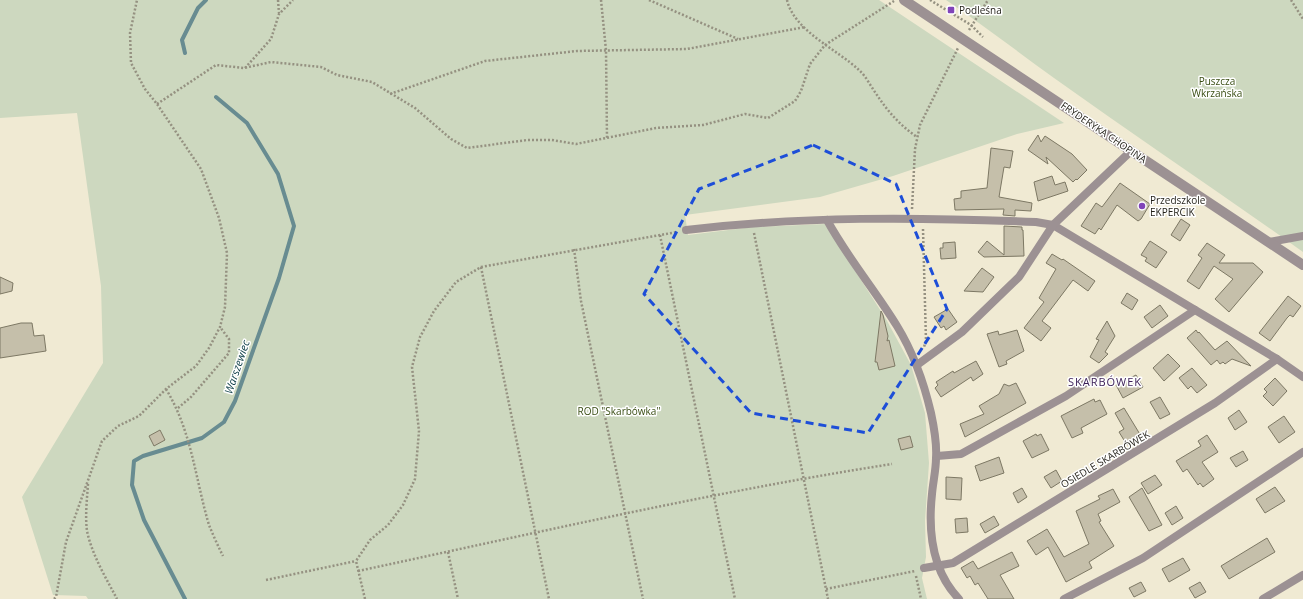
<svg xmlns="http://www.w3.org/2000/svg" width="1303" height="599" font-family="'Open Sans',sans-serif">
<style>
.green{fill:#cdd8bf}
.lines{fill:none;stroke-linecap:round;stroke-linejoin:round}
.stream{stroke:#688c91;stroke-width:4}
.building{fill:#c5bfaa;stroke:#7d7864}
.path{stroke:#959181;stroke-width:2.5;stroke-dasharray:2 2;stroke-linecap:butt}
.service{stroke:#9c9193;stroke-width:8}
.tertiary{stroke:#9c9193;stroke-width:10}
.marked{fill:none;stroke:#1d4ed8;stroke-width:3;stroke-dasharray:8 5;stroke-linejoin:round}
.poi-dot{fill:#8044b9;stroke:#fff;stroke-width:1.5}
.labels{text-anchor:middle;stroke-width:3;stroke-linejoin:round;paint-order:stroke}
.poi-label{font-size:10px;fill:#201e16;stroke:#fff;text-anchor:start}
.park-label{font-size:10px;fill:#384c12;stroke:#fff}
.street-label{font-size:10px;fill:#201e16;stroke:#fff}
.water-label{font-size:11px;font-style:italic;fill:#063841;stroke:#fff}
.neighbourhood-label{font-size:11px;letter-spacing:1px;fill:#391c55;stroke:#fff}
</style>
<rect width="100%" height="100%" fill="#f0ead3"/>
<g class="green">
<polygon points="0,0 879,0 1064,123 1017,134 893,176 820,197 685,215 688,235 753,227 825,224 886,319 911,365 925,413 929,463 925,521 926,557 922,578 927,599 88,599 86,596 53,595 22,497 103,363 101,286 77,113 0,118"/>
<path d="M946,0H1303V252C1221,193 1136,137 1054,78C1018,52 983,25 946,0Z"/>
</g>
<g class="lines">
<g class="stream">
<polyline points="185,53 182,40 198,8 206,0"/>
<polyline points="185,599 144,520 132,485 134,461 143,456 202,438 224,422 235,401 279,278 294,226 278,174 247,123 216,97"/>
</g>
</g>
<g class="building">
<polygon points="1038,135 1041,142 1045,136 1072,154 1087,170 1077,180 1076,179 1073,182 1046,157 1048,164 1028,150"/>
<polygon points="991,148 1013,151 1010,168 1004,167 999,197 1032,203 1031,211 1015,210 1015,216 1003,215 1004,209 955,210 954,199 961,198 961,191 987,188"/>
<polygon points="1052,176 1055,185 1065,182 1068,191 1038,201 1034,182"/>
<polygon points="1120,183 1150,204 1141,219 1138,221 1117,205 1101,230 1099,228 1095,234 1081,226 1096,203 1102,207"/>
<polygon points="1181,219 1190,225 1180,241 1171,235"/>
<polygon points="1004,226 1022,227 1022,230 1023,230 1024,256 984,257 978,252 987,241 1004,255"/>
<polygon points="1150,241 1167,252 1156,268 1145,261 1147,258 1141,255"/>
<polygon points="955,242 956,258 941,259 940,248 943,248 943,243"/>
<polygon points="1207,243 1225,255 1219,263 1253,263 1263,272 1229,312 1215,299 1233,279 1214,266 1199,289 1187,281 1202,258 1198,255"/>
<polygon points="1052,254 1062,260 1063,259 1095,281 1088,291 1073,280 1042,321 1051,328 1041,341 1024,328 1044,302 1039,298 1056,269 1046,263"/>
<polygon points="982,268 994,277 983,292 964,291"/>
<polygon points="0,277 13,283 12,291 0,294"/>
<polygon points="1127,293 1138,300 1132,310 1121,303"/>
<polygon points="1288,296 1301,306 1293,317 1290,315 1287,318 1270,341 1259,333"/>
<polygon points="1160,305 1168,316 1152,328 1144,317"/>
<polygon points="948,309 957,322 946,330 944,326 941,328 934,317"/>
<polygon points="881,311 883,315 888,336 887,341 889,340 895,366 879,370 877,362 875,362"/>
<polygon points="1107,321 1115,336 1105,352 1108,354 1099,363 1090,357 1099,340 1096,339"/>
<polygon points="21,323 32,323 34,336 44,335 46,351 0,358 0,328"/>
<polygon points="1017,330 1024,351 1006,361 1007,364 999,367 987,334 998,331 999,335"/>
<polygon points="1196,330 1198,333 1199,332 1215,350 1227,341 1251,366 1232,359 1225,364 1223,362 1220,364 1217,360 1211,365 1187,338"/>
<polygon points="1168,354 1180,366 1164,381 1153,368"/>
<polygon points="976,361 983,374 973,381 971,377 941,397 935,388 938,385 936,382 953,371 954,373"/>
<polygon points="1192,368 1207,385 1197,393 1191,386 1188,389 1179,378"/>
<polygon points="1136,375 1143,387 1123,398 1116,385"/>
<polygon points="1275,378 1287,391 1273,406 1263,396 1267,392 1264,389"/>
<polygon points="1016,383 1026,403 965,437 960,424 984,414 979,406 999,394 1004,384 1009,386"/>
<polygon points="1160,397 1170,414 1160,419 1150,402"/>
<polygon points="1094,399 1095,402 1100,400 1107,414 1081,428 1083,433 1072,438 1061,416"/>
<polygon points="1124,408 1141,436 1127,445 1119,432 1124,429 1115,413"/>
<polygon points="1239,410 1247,422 1235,430 1228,418"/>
<polygon points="1284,416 1295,432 1279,443 1268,427"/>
<polygon points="160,430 165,440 154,446 149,436"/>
<polygon points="1036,434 1037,436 1041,434 1049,450 1032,458 1023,441"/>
<polygon points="1207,435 1218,452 1202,462 1214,479 1203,487 1200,483 1198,485 1187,469 1183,472 1176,461 1201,446 1198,441"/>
<polygon points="910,436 913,447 901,450 898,439"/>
<polygon points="1243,451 1248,460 1236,467 1230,458"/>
<polygon points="999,457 1004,473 980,481 975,466"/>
<polygon points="1056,470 1062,481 1051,488 1044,477"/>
<polygon points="1155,475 1162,485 1148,494 1141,483"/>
<polygon points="946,477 962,478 961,500 946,499"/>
<polygon points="1275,487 1285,501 1265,513 1256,499"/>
<polygon points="1022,488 1027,497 1018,503 1013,493"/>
<polygon points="1142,488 1162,525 1149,531 1129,497"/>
<polygon points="1113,489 1120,502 1098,514 1101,521 1099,522 1114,546 1089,562 1092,568 1066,582 1048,547 1036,555 1027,541 1047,529 1064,557 1089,544 1076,511 1100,499 1098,496"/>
<polygon points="1176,506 1183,518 1172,525 1165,513"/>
<polygon points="994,516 999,525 985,533 980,524"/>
<polygon points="967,518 968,532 956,533 955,519"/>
<polygon points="1267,538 1275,552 1229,579 1221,566"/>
<polygon points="1012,552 1019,566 1000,575 1014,599 988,599 978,583 975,585 970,576 967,578 961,568 973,561 978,569"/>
<polygon points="1183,558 1190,570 1169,582 1162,569"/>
<polygon points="1141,582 1146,591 1134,597 1129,588"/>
<polygon points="1200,582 1206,592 1195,598 1189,588"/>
</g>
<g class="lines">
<g class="path">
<polyline points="278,0 279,13"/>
<polyline points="601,0 606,50 607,139"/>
<polyline points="649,0 738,39"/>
<path d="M787,0C794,31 838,50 859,70C866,76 871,87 877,95C888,112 901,126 917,137"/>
<polyline points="930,0 971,25 983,37"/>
<polyline points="1291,0 1303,19"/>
<polyline points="969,30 988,0"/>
<polyline points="245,68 271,39 279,14 293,0"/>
<polyline points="390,94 485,61 577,51 687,49 805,27"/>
<polyline points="157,104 216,65 244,68 271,62 321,67 337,75 372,82 415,108 451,139 467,148 527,140 552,140 576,144 656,128 703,125 745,114 768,118 795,101 801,91 810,64 825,45 894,1"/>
<polyline points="912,209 915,149 920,125 958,48"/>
<polyline points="923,229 926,341 924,347"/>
<polyline points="754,233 828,599"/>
<polyline points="660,235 735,599"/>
<polyline points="574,249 581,301 643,599"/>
<polyline points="481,267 549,599"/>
<path d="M166,389C192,432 195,478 209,525C213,535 218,546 223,556"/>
<polyline points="178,408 191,397 229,353 229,339 220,327"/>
<path d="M88,484C87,499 85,516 87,531C92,555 106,578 117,599"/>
<polyline points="448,552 458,599"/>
<path d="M358,571C536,533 712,492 892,464"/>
<polyline points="916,576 921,599"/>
<polyline points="266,580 356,561"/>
<polyline points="826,589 915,571"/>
<polyline points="54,599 56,597 66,542 102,441 118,426 139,416 166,389 196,366 209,348 220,327 225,307 227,253 219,218 201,169 157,104 145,89 131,63 130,33 137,0"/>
<polyline points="365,599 356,561 370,540 388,525 403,505 415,479 419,431 412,367 420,337 434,311 456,282 481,267 677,232"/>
</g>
<g class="service">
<path d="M827,220C847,257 875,290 897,326C913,352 924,383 931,413C934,427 937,444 936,458C936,470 933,482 932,494C928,531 932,571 959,599"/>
<path d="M686,230C804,216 918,217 1036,222L1053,225L1277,359L1303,377"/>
<polyline points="1269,242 1303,236"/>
<polyline points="917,365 962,332 1019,277 1053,225 1131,151"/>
<polyline points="937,456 961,454 1066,396 1195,310"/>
<polyline points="924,568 953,563 1215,403 1277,359"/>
<polyline points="1064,599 1143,558 1303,452"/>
<polyline points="1263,599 1303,575"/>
</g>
<polyline class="tertiary" points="904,0 1303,265"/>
</g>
<path class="marked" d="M813,145L896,184L947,309L868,433L751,413L644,294L699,189Z"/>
<g class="poi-dot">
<rect x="947" y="6" width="8" height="8" rx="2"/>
<circle cx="1142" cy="206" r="4"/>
</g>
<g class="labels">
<g class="poi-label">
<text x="959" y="14">Podleśna</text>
<text x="1150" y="204">Przedszkole<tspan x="1150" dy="12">EKPERCIK</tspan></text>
</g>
<g class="park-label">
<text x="1217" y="85">Puszcza<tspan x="1217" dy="12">Wkrzańska</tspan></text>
<text x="619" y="415">ROD "Skarbówka"</text>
</g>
<g class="street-label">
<text transform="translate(1104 132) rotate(34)" y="4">FRYDERYKA CHOPINA</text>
<text transform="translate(1105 459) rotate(-31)" y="4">OSIEDLE SKARBÓWEK</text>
</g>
<g class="water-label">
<text transform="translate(237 367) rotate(-71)" y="4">Warszewiec</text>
</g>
<g class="neighbourhood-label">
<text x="1105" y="386">SKARBÓWEK</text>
</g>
</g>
</svg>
